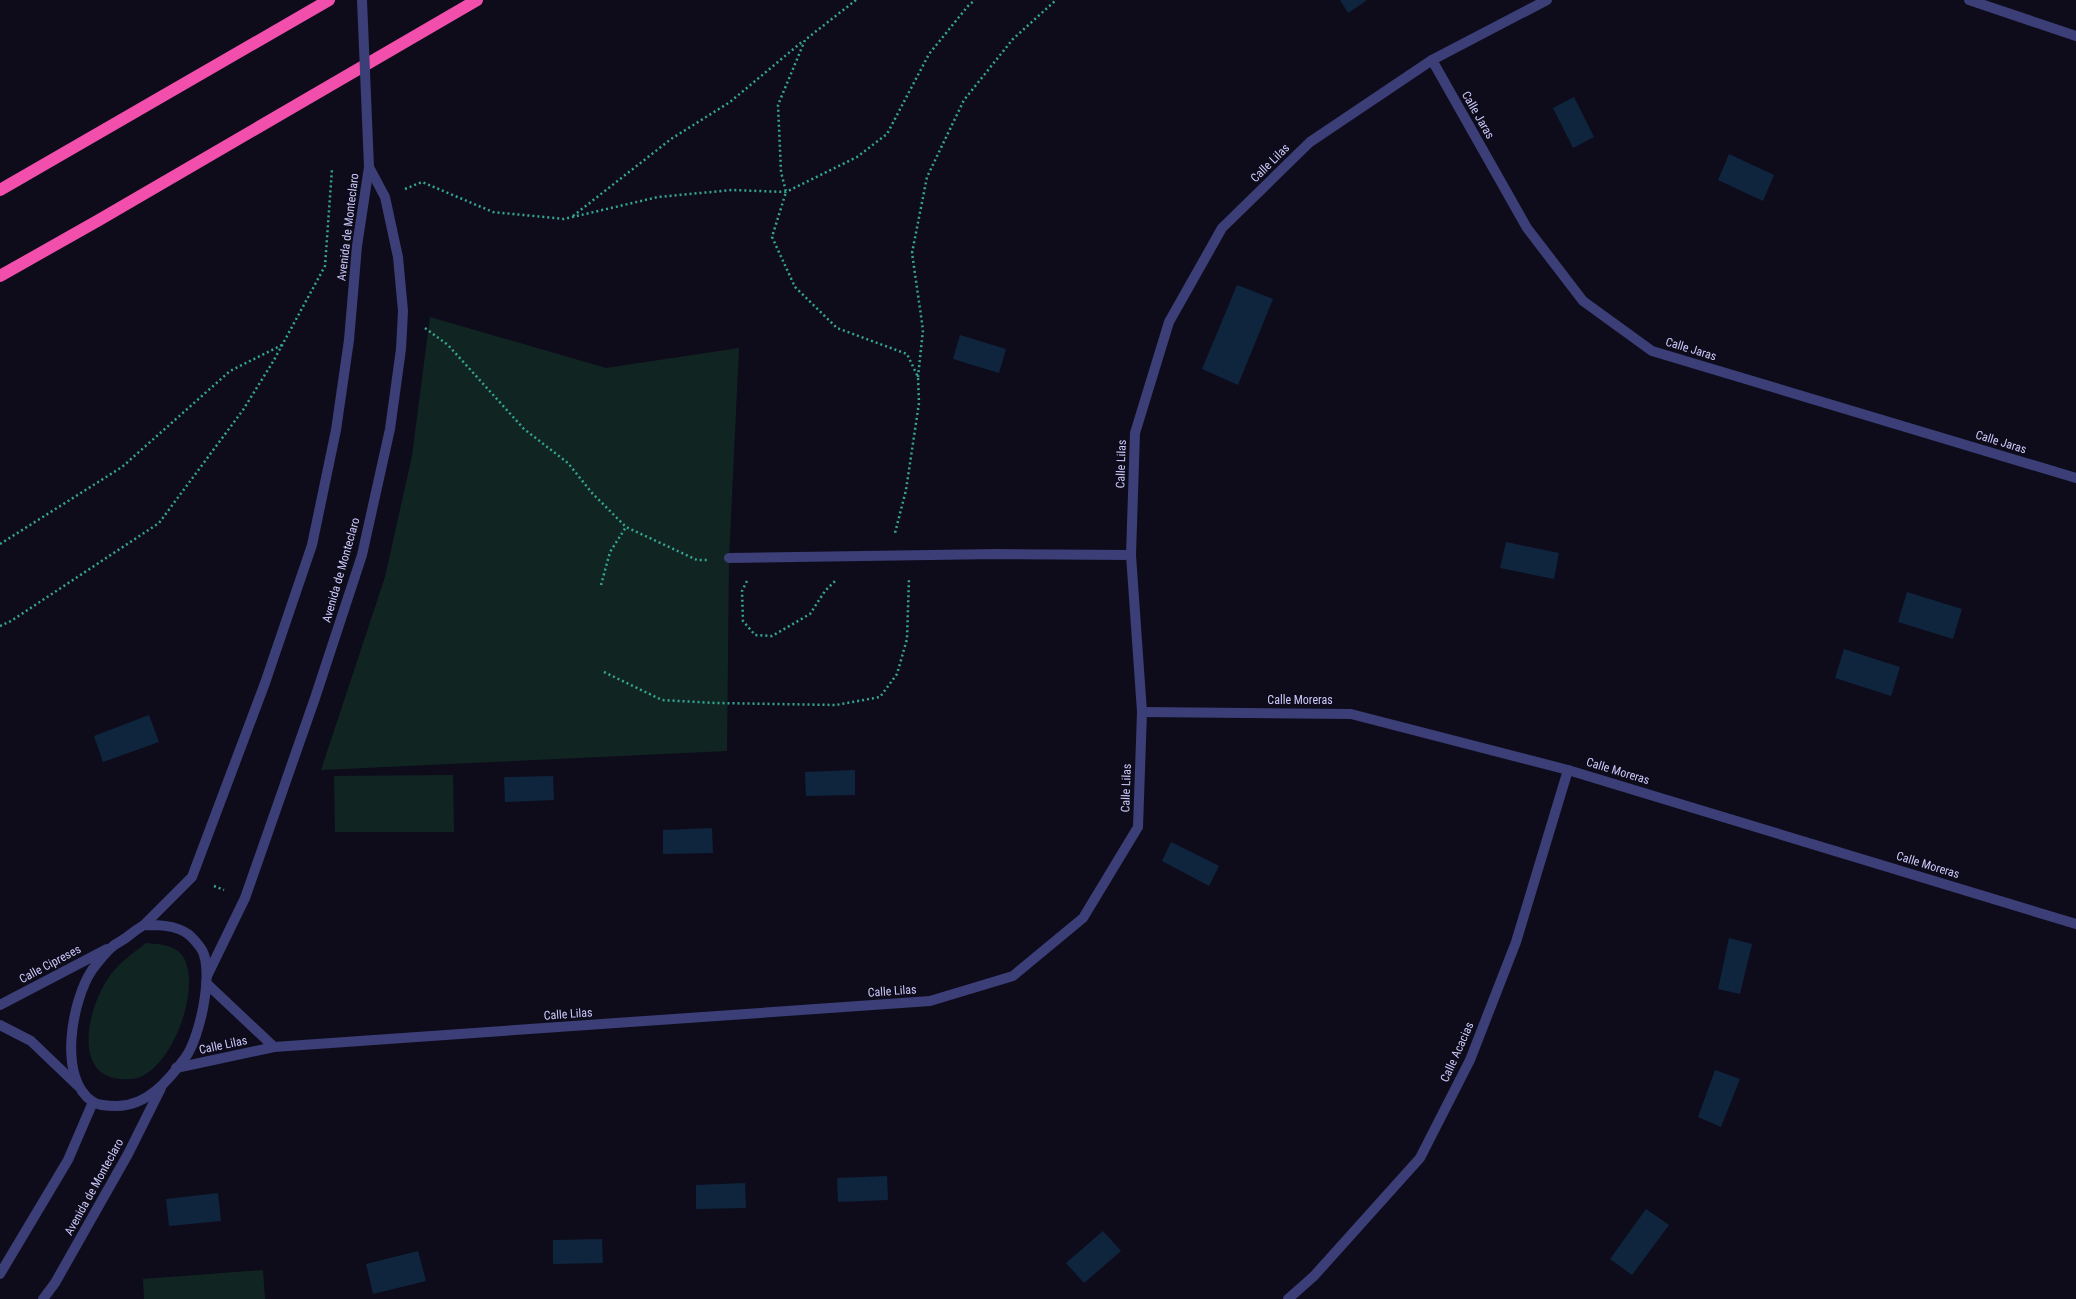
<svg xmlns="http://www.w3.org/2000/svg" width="2076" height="1299" font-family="'Roboto Condensed',sans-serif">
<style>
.green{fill:#102522}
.water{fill:#0e253d}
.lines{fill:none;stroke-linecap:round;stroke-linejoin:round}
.path{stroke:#35a594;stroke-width:2.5;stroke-dasharray:2 3;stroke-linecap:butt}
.minor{stroke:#3b3e77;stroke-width:10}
.highway{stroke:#f24eac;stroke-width:12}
.minor-bridge{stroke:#3b3e77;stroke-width:10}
.labels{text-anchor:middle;stroke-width:3.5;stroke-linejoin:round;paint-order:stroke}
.street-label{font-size:12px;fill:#cccafb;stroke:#0e0c1b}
</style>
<rect width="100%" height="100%" fill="#0e0c1b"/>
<g class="green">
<polygon points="430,317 606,368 739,348 729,558 727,751 321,770 385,577 412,456"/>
<polygon points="453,775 454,832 335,832 334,776"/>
<path d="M146,943C159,944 177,945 184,958C202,991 169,1077 131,1079C71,1084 86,1013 107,980C116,965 132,954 146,943Z"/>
<polygon points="263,1270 265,1299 144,1299 143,1279"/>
</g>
<g class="water">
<polygon points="1340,0 1366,0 1366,1 1348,13"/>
<polygon points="1574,97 1594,137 1573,148 1553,108"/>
<polygon points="1729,154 1774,175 1763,201 1718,180"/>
<polygon points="1237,285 1273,299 1238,385 1202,369"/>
<polygon points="960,335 1006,349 999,373 953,359"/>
<polygon points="1506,542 1559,553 1554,579 1500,568"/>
<polygon points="1907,592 1962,609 1953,639 1898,622"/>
<polygon points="1844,649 1900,667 1891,696 1835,678"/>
<polygon points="149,715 159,742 103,762 94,736"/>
<polygon points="855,770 855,795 806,796 805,772"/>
<polygon points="553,776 554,800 505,802 504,777"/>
<polygon points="712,828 713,853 663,854 663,830"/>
<polygon points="1171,842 1219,866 1209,886 1162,861"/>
<polygon points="1729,938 1752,944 1740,994 1718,989"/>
<polygon points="1715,1070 1740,1079 1721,1127 1698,1117"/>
<polygon points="887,1176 888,1200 838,1202 837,1178"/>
<polygon points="745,1183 746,1208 696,1209 696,1185"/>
<polygon points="218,1193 221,1221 169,1226 166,1199"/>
<polygon points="1646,1209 1669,1225 1632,1275 1610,1259"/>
<polygon points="1103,1231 1121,1251 1084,1283 1066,1263"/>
<polygon points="602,1239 603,1263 553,1264 553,1240"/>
<polygon points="418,1251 426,1281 373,1294 366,1264"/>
</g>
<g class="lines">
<g class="path">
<polyline points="856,0 805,40 778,105 781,172 786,192 772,237 795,287 837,328 907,354 918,377 919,403 906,490 895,533"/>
<polyline points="405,189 422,182 493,212 564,219 658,197 732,190 786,192 857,157 887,134 929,54 968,6 975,0"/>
<polyline points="573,216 671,139 730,102 803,41"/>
<polyline points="425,328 448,345 524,429 568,463 592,493 626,527 697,560 707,560"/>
<polyline points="918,377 923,330 912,253 927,177 964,100 1013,39 1056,0"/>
<polyline points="0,544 122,467 230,371 282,345"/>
<polyline points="747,581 742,591 743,621 755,635 772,636 810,614 825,591 837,579"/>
<polyline points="601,585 610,552 626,527"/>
<polyline points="0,626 11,621 159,523 243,410 274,360 325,266 332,169"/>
<polyline points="604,672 662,700 715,703 836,705 880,697 897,674 907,639 909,578"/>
<polyline points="214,886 224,890"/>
</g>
<g class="minor">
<polyline points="1969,0 2076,36"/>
<polyline points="1432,60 1527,228 1583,301 1652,351 2076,478"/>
<polyline points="729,558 998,554 1131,555"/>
<polyline points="1142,712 1351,714 1568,770 2076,924"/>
<polyline points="144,925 192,877 265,683 312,545 336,430 349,340 357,246 369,167"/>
<path d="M144,925C159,925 175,925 188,934C192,937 199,945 202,950C214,972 200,1038 185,1058C169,1080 147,1106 117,1106C110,1106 99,1106 93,1102C57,1079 72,1000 92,970C98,962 105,953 112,947C116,943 122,941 127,937C133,932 137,929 144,925Z"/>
<polyline points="207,976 245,898 315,698 362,555 390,429 401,349 403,311 398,257 385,197 369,167"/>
<polyline points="206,983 274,1047"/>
<polyline points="0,1005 107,949"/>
<polyline points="0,1025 31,1041 78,1086"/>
<polyline points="176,1068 274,1047 930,1001 1013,976 1083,918 1138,827 1142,712 1131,555 1135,433 1169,322 1222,228 1310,142 1432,60 1547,0"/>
<polyline points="0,1274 68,1160 93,1102"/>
<polyline points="43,1299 55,1283 128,1154 161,1088"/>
<polyline points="1288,1299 1314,1276 1420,1158 1470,1060 1516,942 1568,770"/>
</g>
<g class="highway">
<polyline points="0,190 329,0"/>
<polyline points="0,276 99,220 477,0"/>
</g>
<polyline class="minor-bridge" points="362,0 369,167"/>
</g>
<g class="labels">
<g class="street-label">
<text transform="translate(1478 115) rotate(60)" y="4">Calle Jaras</text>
<text transform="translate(1270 163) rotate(-45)" y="4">Calle Lilas</text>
<text transform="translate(348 227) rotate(-83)" y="4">Avenida de Monteclaro</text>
<text transform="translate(1691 349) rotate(17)" y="4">Calle Jaras</text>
<text transform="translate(2001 442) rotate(17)" y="4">Calle Jaras</text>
<text transform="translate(1121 464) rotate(-88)" y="4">Calle Lilas</text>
<text transform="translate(341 570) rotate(-74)" y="4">Avenida de Monteclaro</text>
<text x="1300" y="704">Calle Moreras</text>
<text transform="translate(1618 771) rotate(17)" y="4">Calle Moreras</text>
<text transform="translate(1126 788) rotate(-88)" y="4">Calle Lilas</text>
<text transform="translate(1928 865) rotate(17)" y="4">Calle Moreras</text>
<text transform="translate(50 964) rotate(-28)" y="4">Calle Cipreses</text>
<text transform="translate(892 991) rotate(-4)" y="4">Calle Lilas</text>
<text transform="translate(568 1014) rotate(-4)" y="4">Calle Lilas</text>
<text transform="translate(223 1045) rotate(-12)" y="4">Calle Lilas</text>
<text transform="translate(1457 1052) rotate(-66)" y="4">Calle Acacias</text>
<text transform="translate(94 1187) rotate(-61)" y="4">Avenida de Monteclaro</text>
</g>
</g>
</svg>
